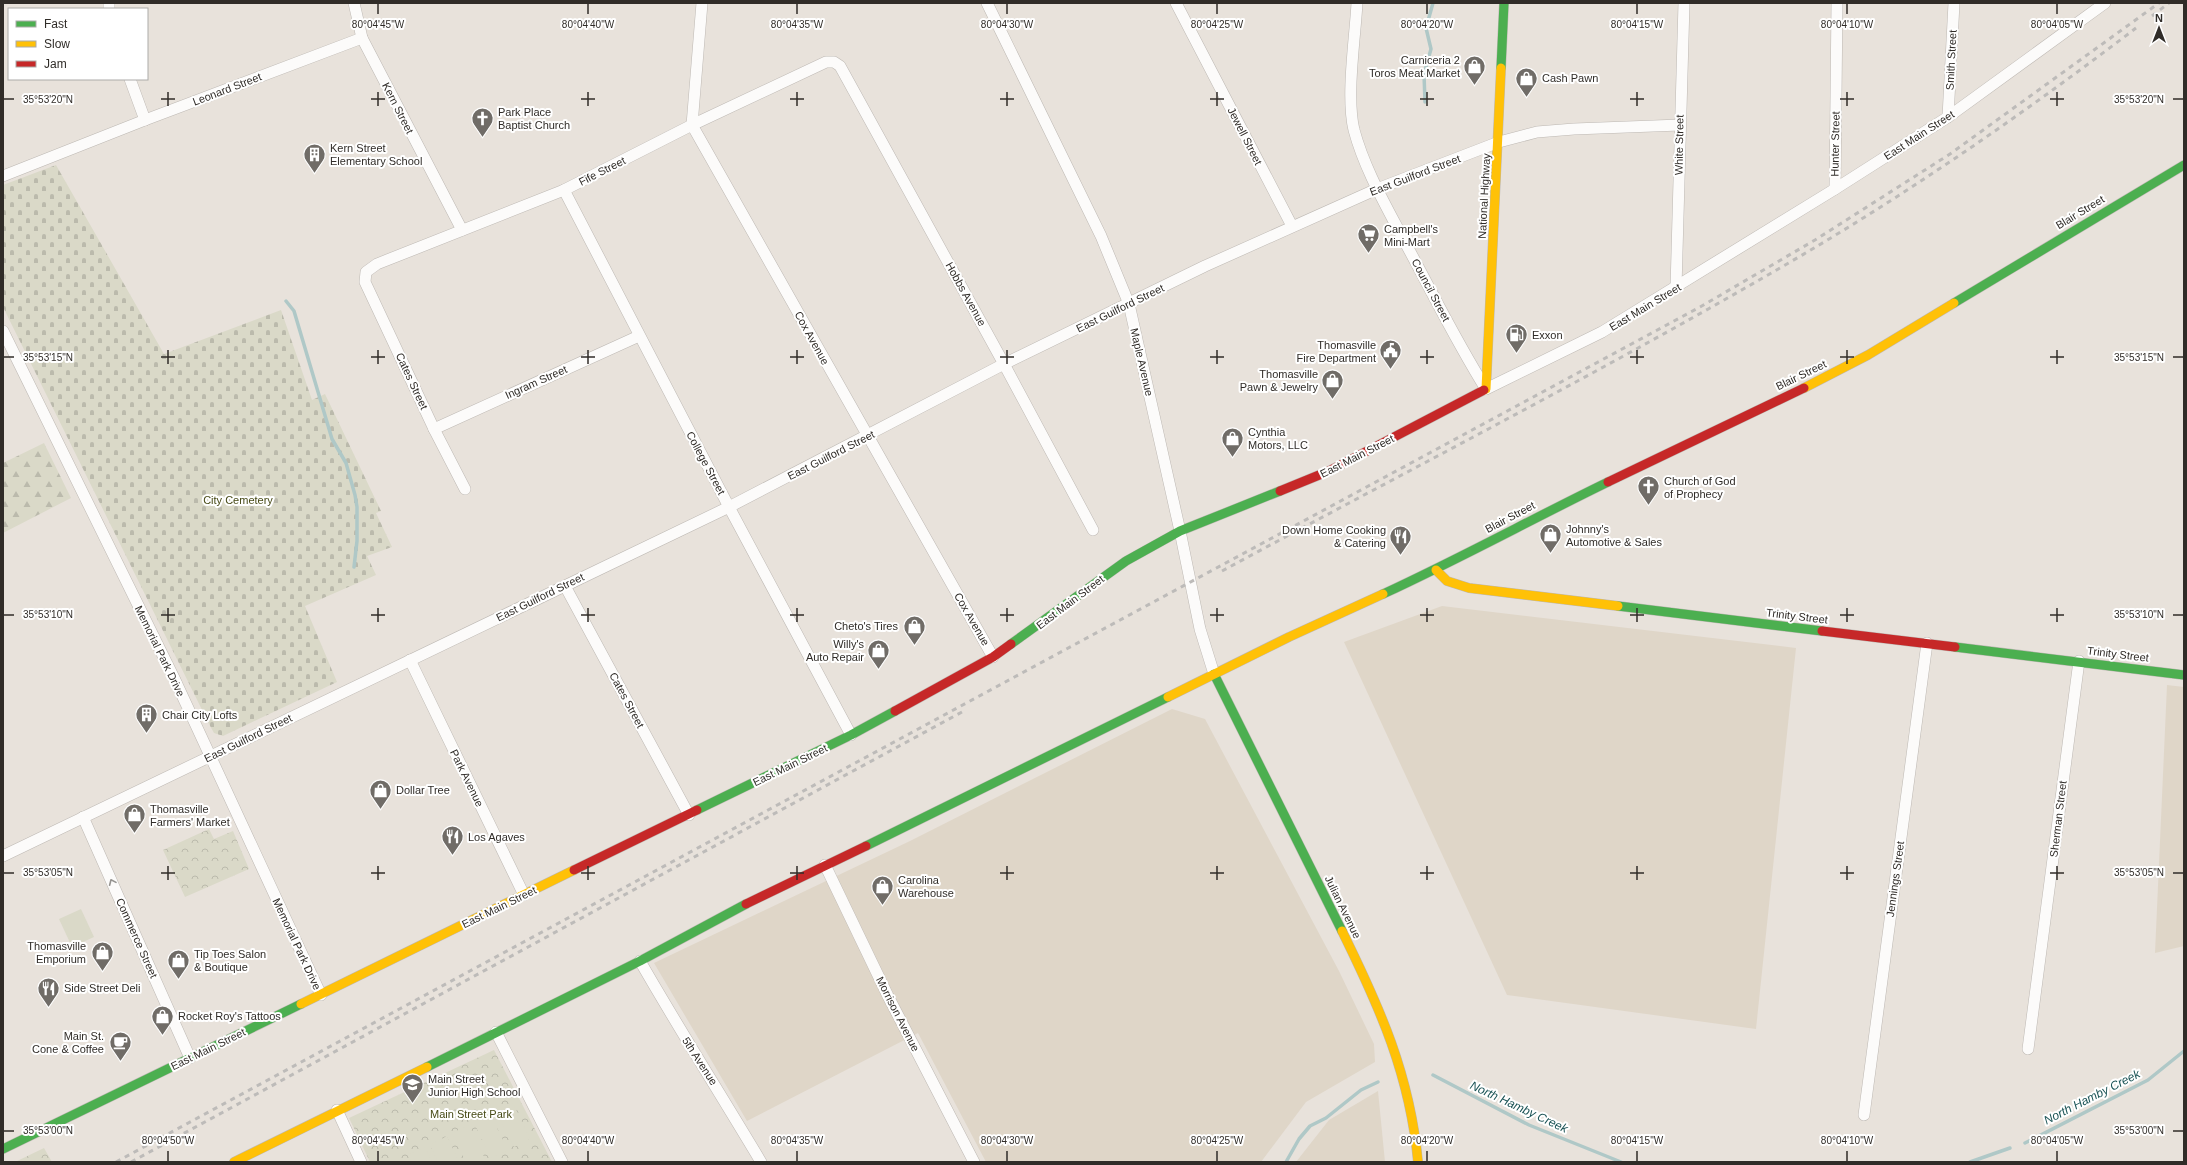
<svg xmlns="http://www.w3.org/2000/svg" width="2187" height="1165" font-family="Helvetica,sans-serif">
<style>
.industrial{fill:#dfd6c8}
.forest{fill:url(#forest-firs)}
.cemetery{fill:url(#cemetery-stones)}
.park{fill:url(#park-crowns)}
.garden{fill:#dad9c8}
.lines{fill:none;stroke-linecap:round;stroke-linejoin:round}
.stream{stroke:#afc8c7;stroke-width:3.5}
.street-casing{stroke:#bdb8b3;stroke-width:12}
.fast-casing{stroke:#bdb8b3;stroke-width:10}
.slow-casing{stroke:#bdb8b3;stroke-width:10}
.jam-casing{stroke:#bdb8b3;stroke-width:10}
.street{stroke:#fcfbfa;stroke-width:11}
.fast{stroke:#4caf50;stroke-width:9}
.slow{stroke:#ffc107;stroke-width:9}
.jam{stroke:#c62828;stroke-width:9}
.rail{stroke:#bdbbb9;stroke-width:3;stroke-dasharray:5 5;stroke-linecap:butt}
.oneway{stroke:#969491}
.ticks{fill:none;stroke:#302c28;stroke-width:1.5}
.labels{text-anchor:middle;stroke-width:4;stroke-linejoin:round;paint-order:stroke}
.poi-label{font-size:11px;fill:#302c28;stroke:#fff;text-anchor:start}
.street-label{font-size:11px;fill:#302c28;stroke:#fff}
.park-label{font-size:11px;fill:#474a16;stroke:#fff}
.water-label{font-size:12px;font-style:italic;fill:#1a5355;stroke:#fff}
.ticks-label{font-size:10px;text-anchor:middle;fill:#302c28;stroke:#fff;stroke-width:4;stroke-linejoin:round;paint-order:stroke}
</style>
<defs>
<pattern id="forest-firs" width="22" height="20" patternUnits="userSpaceOnUse"><rect width="22" height="20" fill="#dad9c8"/><path d="M5 1l3.5 6h-7zM16 11l3.5 6h-7z" fill="#bbbaac"/></pattern>
<pattern id="cemetery-stones" width="16" height="16" patternUnits="userSpaceOnUse"><rect width="16" height="16" fill="#dad9c8"/><path d="M2 7V4a2 2 0 0 1 4 0v3zM10 15v-3a2 2 0 0 1 4 0v3z" fill="#bbbaac"/></pattern>
<pattern id="park-crowns" width="20" height="18" patternUnits="userSpaceOnUse"><rect width="20" height="18" fill="#dad9c8"/><path d="M2 6a3 3 0 1 1 6 0M12 15a3 3 0 1 1 6 0" fill="none" stroke="#bbbaac"/></pattern>
</defs>
<rect width="100%" height="100%" fill="#e8e2db"/>
<g class="industrial">
<polygon points="1442,606 1796,648 1756,1029 1507,995 1344,642"/>
<polygon points="2167,685 2184,687 2184,946 2155,953"/>
<polygon points="1172,709 1205,719 1339,971 1374,1044 1375,1062 1306,1102 1261,1162 986,1162 918,1033 747,1121 654,963 910,841"/>
<polygon points="1378,1091 1385,1162 1296,1162 1329,1120"/>
</g>
<polygon class="forest" points="44,443 71,498 3,533 3,463"/>
<polygon class="cemetery" points="56,165 164,354 281,310 312,400 325,394 381,511 376,513 392,547 367,556 376,575 305,606 337,682 223,736 214,733 209,724 3,307 3,185"/>
<g class="park">
<polygon points="209,829 214,839 233,831 249,869 185,897 163,850"/>
<polygon points="494,1050 552,1162 370,1162 349,1118"/>
<polygon points="44,1148 52,1162 15,1162"/>
</g>
<g class="garden">
<polygon points="81,909 94,937 72,947 59,919"/>
<polygon points="513,1103 530,1139 514,1147 496,1112"/>
<polygon points="490,1114 508,1150 491,1158 474,1123"/>
<polygon points="469,1125 486,1161 484,1162 466,1162 452,1133"/>
<polygon points="447,1136 459,1162 438,1162 430,1145"/>
<polygon points="425,1147 432,1162 411,1162 408,1155"/>
</g>
<g class="lines">
<g class="stream">
<polyline points="1425,102 1424,74 1431,49 1426,28 1433,3"/>
<polyline points="286,301 294,311 332,439 346,463 355,495 357,507 357,541 354,567"/>
<polyline points="1433,1075 1529,1125 1621,1162"/>
<polyline points="2025,1143 2148,1080 2184,1051"/>
<polyline points="1286,1162 1299,1139 1310,1126 1326,1118 1361,1090 1378,1082"/>
<polyline points="1970,1162 2010,1148"/>
</g>
<defs>
<g id="street">
<polyline points="109,3 109,9"/>
<polyline points="354,3 362,38 462,230"/>
<polyline points="702,3 692,125 993,657"/>
<polyline points="987,3 1101,236 1129,304 1180,531 1200,629 1214,674"/>
<polyline points="1176,3 1292,226"/>
<path d="M1357,3C1355,39 1346,97 1354,130C1365,171 1388,209 1407,246C1433,294 1457,343 1486,389L1602,332L1835,189L1948,117L2105,3"/>
<polyline points="130,79 145,120"/>
<polyline points="1948,117 1954,3"/>
<polyline points="3,176 145,120 362,38"/>
<polyline points="1835,189 1837,3"/>
<polyline points="564,190 729,507 851,735"/>
<polyline points="1676,288 1684,3"/>
<polyline points="3,331 175,680 321,995"/>
<polyline points="434,429 639,336"/>
<polyline points="465,489 434,429 365,282 366,272 377,264 564,190 692,125 826,62 834,62 840,66 1004,364 1093,530"/>
<polyline points="565,586 689,815"/>
<polyline points="410,660 524,895"/>
<polyline points="83,817 190,1058"/>
<polyline points="3,856 729,507 1004,364 1205,266 1377,189 1499,142 1537,132 1574,129 1680,125"/>
<polyline points="825,865 888,996 974,1162"/>
<path d="M640,961C679,1029 721,1095 761,1162"/>
<polyline points="496,1032 562,1162"/>
<polyline points="2028,1049 2079,661"/>
<polyline points="337,1110 361,1162"/>
<polyline points="1864,1115 1927,643"/>
</g>
<g id="fast">
<polyline points="1501,68 1504,3"/>
<polyline points="1954,303 2184,165"/>
<path d="M1383,594C1459,559 1532,519 1608,482"/>
<polyline points="1618,606 1822,631"/>
<polyline points="1011,644 1126,561 1180,531 1280,491"/>
<polyline points="1955,647 2184,675"/>
<polyline points="1214,674 1342,931"/>
<polyline points="697,810 851,735 895,711"/>
<polyline points="866,846 1168,697"/>
<polyline points="427,1067 640,961 746,904"/>
<polyline points="3,1149 301,1004"/>
</g>
<g id="slow">
<polyline points="1804,388 1868,355 1954,303"/>
<polyline points="1484,390 1486,389 1501,68"/>
<polyline points="1436,570 1447,581 1469,588 1618,606"/>
<polyline points="1168,697 1289,637 1383,594"/>
<path d="M1342,931C1380,1008 1410,1075 1418,1162"/>
<polyline points="301,1004 574,870"/>
<polyline points="234,1162 427,1067"/>
</g>
<g id="jam">
<polyline points="1608,482 1804,388"/>
<polyline points="1280,491 1329,471 1484,390"/>
<polyline points="1822,631 1955,647"/>
<polyline points="895,711 993,657 1011,644"/>
<polyline points="574,870 697,810"/>
<polyline points="746,904 866,846"/>
</g>
</defs>
<use href="#street" class="street-casing"/>
<use href="#fast" class="fast-casing"/>
<use href="#slow" class="slow-casing"/>
<use href="#jam" class="jam-casing"/>
<use href="#street" class="street"/>
<use href="#fast" class="fast"/>
<use href="#slow" class="slow"/>
<use href="#jam" class="jam"/>
<g class="rail">
<polyline points="2152,16 2169,3"/>
<path d="M1222,571C1418,465 1617,364 1809,251C1922,184 2031,108 2136,28"/>
<polyline points="116,1162 1700,307 1815,240 1950,154 2159,3"/>
<polyline points="131,1162 962,712"/>
</g>
</g>
<defs><path id="oneway-chevron" d="M-2-3.5L2.5 0L-2 3.5" fill="none" stroke-width="1.6" stroke-linecap="round" stroke-linejoin="round"/></defs>
<use class="oneway" href="#oneway-chevron" transform="translate(112 882) rotate(-114)"/>
<path class="ticks" d="M378,4V14M588,4V14M797,4V14M1007,4V14M1217,4V14M1427,4V14M1637,4V14M1847,4V14M2057,4V14M168,92V106M378,92V106M588,92V106M797,92V106M1007,92V106M1217,92V106M1427,92V106M1637,92V106M1847,92V106M2057,92V106M4,99H14M161,99H175M371,99H385M581,99H595M790,99H804M1000,99H1014M1210,99H1224M1420,99H1434M1630,99H1644M1840,99H1854M2050,99H2064M2173,99H2183M168,350V364M378,350V364M588,350V364M797,350V364M1007,350V364M1217,350V364M1427,350V364M1637,350V364M1847,350V364M2057,350V364M4,357H14M161,357H175M371,357H385M581,357H595M790,357H804M1000,357H1014M1210,357H1224M1420,357H1434M1630,357H1644M1840,357H1854M2050,357H2064M2173,357H2183M168,608V622M378,608V622M588,608V622M797,608V622M1007,608V622M1217,608V622M1427,608V622M1637,608V622M1847,608V622M2057,608V622M4,615H14M161,615H175M371,615H385M581,615H595M790,615H804M1000,615H1014M1210,615H1224M1420,615H1434M1630,615H1644M1840,615H1854M2050,615H2064M2173,615H2183M168,866V880M378,866V880M588,866V880M797,866V880M1007,866V880M1217,866V880M1427,866V880M1637,866V880M1847,866V880M2057,866V880M4,873H14M161,873H175M371,873H385M581,873H595M790,873H804M1000,873H1014M1210,873H1224M1420,873H1434M1630,873H1644M1840,873H1854M2050,873H2064M2173,873H2183M4,1131H14M2173,1131H2183M168,1151V1161M378,1151V1161M588,1151V1161M797,1151V1161M1007,1151V1161M1217,1151V1161M1427,1151V1161M1637,1151V1161M1847,1151V1161M2057,1151V1161"/>
<defs>
<symbol id="shop-pin" viewBox="-11 -11 22 30"><path d="M0 17L-7.5 6A9.5 9.5 0 1 1 7.5 6Z" fill="#706c67" stroke="#fff"/><path d="M-5-2.5h2.3a2.7 3.5 0 0 1 5.4 0H5L5.5 6h-11ZM-1.5-2.5h3a1.5 2.3 0 0 0-3 0Z" fill="#fff"/></symbol>
<symbol id="church-pin" viewBox="-11 -11 22 30"><path d="M0 17L-7.5 6A9.5 9.5 0 1 1 7.5 6Z" fill="#706c67" stroke="#fff"/><path d="M-1.2-6h2.4v3.5h3.3v2.4h-3.3V6h-2.4V-.1h-3.3v-2.4h3.3Z" fill="#fff"/></symbol>
<symbol id="building-pin" viewBox="-11 -11 22 30"><path d="M0 17L-7.5 6A9.5 9.5 0 1 1 7.5 6Z" fill="#706c67" stroke="#fff"/><path d="M-4-6H4V6H1V3H-1V6H-4ZM-2.5-4.3h1.7v1.8h-1.7ZM.8-4.3h1.7v1.8H.8ZM-2.5-1h1.7V.8h-1.7ZM.8-1h1.7V.8H.8Z" fill="#fff"/></symbol>
<symbol id="supermarket-pin" viewBox="-11 -11 22 30"><path d="M0 17L-7.5 6A9.5 9.5 0 1 1 7.5 6Z" fill="#706c67" stroke="#fff"/><path d="M-6-5.5h2.5l.6 2H6L4.5 2H-2.5L-4.4-4H-6ZM-1.5 3.2a1.3 1.3 0 1 0 .1 0ZM3 3.2a1.3 1.3 0 1 0 .1 0Z" fill="#fff"/></symbol>
<symbol id="fuel-pin" viewBox="-11 -11 22 30"><path d="M0 17L-7.5 6A9.5 9.5 0 1 1 7.5 6Z" fill="#706c67" stroke="#fff"/><path d="M-5.5-6h7V0h2V4h1.3V-2.5L3-4.5l.8-.8L6-3V5H2.5V1h-1V6h-7ZM-4.2-4.7v3.2H.2V-4.7Z" fill="#fff"/></symbol>
<symbol id="civic-pin" viewBox="-11 -11 22 30"><path d="M0 17L-7.5 6A9.5 9.5 0 1 1 7.5 6Z" fill="#706c67" stroke="#fff"/><path d="M-.6-6.5H3V-4.5H.6V-3L4-1V1h2V6H-6V1h2V-1L-.6-3ZM-1.2 2.5V6h2.4V2.5Z" fill="#fff"/></symbol>
<symbol id="restaurant-pin" viewBox="-11 -11 22 30"><path d="M0 17L-7.5 6A9.5 9.5 0 1 1 7.5 6Z" fill="#706c67" stroke="#fff"/><path d="M-5-6h1v4h1v-4h1v4h1v-4h1v5L-1.5 .5V6h-2V.5L-5-1ZM5-6V6H3V1.5H1.5Q1.5-4 5-6Z" fill="#fff"/></symbol>
<symbol id="cafe-pin" viewBox="-11 -11 22 30"><path d="M0 17L-7.5 6A9.5 9.5 0 1 1 7.5 6Z" fill="#706c67" stroke="#fff"/><path d="M-5.5-4.5H6V0H3Q3 3.5 0 3.5H-2.5Q-5.5 3.5-5.5 0ZM3-3.2v2h1.7v-2ZM-6 4.5H4V6H-6Z" fill="#fff"/></symbol>
<symbol id="school-pin" viewBox="-11 -11 22 30"><path d="M0 17L-7.5 6A9.5 9.5 0 1 1 7.5 6Z" fill="#706c67" stroke="#fff"/><path d="M0-5L7-2L0 1L-7-2ZM-4 1L0 2.5L4 1V4Q0 6-4 4Z" fill="#fff"/></symbol>
</defs>
<g fill-rule="evenodd">
<use href="#shop-pin" x="1462" y="54" width="25" height="34"/>
<use href="#shop-pin" x="1514" y="66" width="25" height="34"/>
<use href="#church-pin" x="470" y="106" width="25" height="34"/>
<use href="#building-pin" x="302" y="142" width="25" height="34"/>
<use href="#supermarket-pin" x="1356" y="222" width="25" height="34"/>
<use href="#fuel-pin" x="1504" y="322" width="25" height="34"/>
<use href="#civic-pin" x="1378" y="338" width="25" height="34"/>
<use href="#shop-pin" x="1320" y="368" width="25" height="34"/>
<use href="#shop-pin" x="1220" y="426" width="25" height="34"/>
<use href="#church-pin" x="1636" y="474" width="25" height="34"/>
<use href="#shop-pin" x="1538" y="522" width="25" height="34"/>
<use href="#restaurant-pin" x="1388" y="524" width="25" height="34"/>
<use href="#shop-pin" x="902" y="614" width="25" height="34"/>
<use href="#shop-pin" x="866" y="638" width="25" height="34"/>
<use href="#building-pin" x="134" y="702" width="25" height="34"/>
<use href="#shop-pin" x="368" y="778" width="25" height="34"/>
<use href="#shop-pin" x="122" y="802" width="25" height="34"/>
<use href="#restaurant-pin" x="440" y="824" width="25" height="34"/>
<use href="#shop-pin" x="870" y="874" width="25" height="34"/>
<use href="#shop-pin" x="90" y="940" width="25" height="34"/>
<use href="#shop-pin" x="166" y="948" width="25" height="34"/>
<use href="#restaurant-pin" x="36" y="976" width="25" height="34"/>
<use href="#shop-pin" x="150" y="1004" width="25" height="34"/>
<use href="#cafe-pin" x="108" y="1030" width="25" height="34"/>
<use href="#school-pin" x="400" y="1072" width="25" height="34"/>
</g>
<g class="labels">
<g class="poi-label">
<text x="1460" y="64" text-anchor="end">Carniceria 2<tspan x="1460" dy="13">Toros Meat Market</tspan></text>
<text x="1542" y="82">Cash Pawn</text>
<text x="498" y="116">Park Place<tspan x="498" dy="13">Baptist Church</tspan></text>
<text x="330" y="152">Kern Street<tspan x="330" dy="13">Elementary School</tspan></text>
<text x="1384" y="233">Campbell's<tspan x="1384" dy="13">Mini-Mart</tspan></text>
<text x="1532" y="339">Exxon</text>
<text x="1376" y="349" text-anchor="end">Thomasville<tspan x="1376" dy="13">Fire Department</tspan></text>
<text x="1318" y="378" text-anchor="end">Thomasville<tspan x="1318" dy="13">Pawn &amp; Jewelry</tspan></text>
<text x="1248" y="436">Cynthia<tspan x="1248" dy="13">Motors, LLC</tspan></text>
<text x="1664" y="485">Church of God<tspan x="1664" dy="13">of Prophecy</tspan></text>
<text x="1566" y="533">Johnny's<tspan x="1566" dy="13">Automotive &amp; Sales</tspan></text>
<text x="1386" y="534" text-anchor="end">Down Home Cooking<tspan x="1386" dy="13">&amp; Catering</tspan></text>
<text x="898" y="630" text-anchor="end">Cheto's Tires</text>
<text x="864" y="648" text-anchor="end">Willy's<tspan x="864" dy="13">Auto Repair</tspan></text>
<text x="162" y="719">Chair City Lofts</text>
<text x="396" y="794">Dollar Tree</text>
<text x="150" y="813">Thomasville<tspan x="150" dy="13">Farmers' Market</tspan></text>
<text x="468" y="841">Los Agaves</text>
<text x="898" y="884">Carolina<tspan x="898" dy="13">Warehouse</tspan></text>
<text x="86" y="950" text-anchor="end">Thomasville<tspan x="86" dy="13">Emporium</tspan></text>
<text x="194" y="958">Tip Toes Salon<tspan x="194" dy="13">&amp; Boutique</tspan></text>
<text x="64" y="992">Side Street Deli</text>
<text x="178" y="1020">Rocket Roy's Tattoos</text>
<text x="104" y="1040" text-anchor="end">Main St.<tspan x="104" dy="13">Cone &amp; Coffee</tspan></text>
<text x="428" y="1083">Main Street<tspan x="428" dy="13">Junior High School</tspan></text>
</g>
<g class="street-label">
<text transform="translate(1951 60) rotate(-87)" y="4">Smith Street</text>
<text transform="translate(227 89) rotate(-21)" y="4">Leonard Street</text>
<text transform="translate(398 108) rotate(63)" y="4">Kern Street</text>
<text transform="translate(1919 135) rotate(-33)" y="4">East Main Street</text>
<text transform="translate(1245 136) rotate(63)" y="4">Jewell Street</text>
<text transform="translate(1835 144) rotate(-89)" y="4">Hunter Street</text>
<text transform="translate(1679 145) rotate(-89)" y="4">White Street</text>
<text transform="translate(602 171) rotate(-27)" y="4">Fife Street</text>
<text transform="translate(1415 175) rotate(-21)" y="4">East Guilford Street</text>
<text transform="translate(1484 196) rotate(-87)" y="4">National Highway</text>
<text transform="translate(2080 212) rotate(-31)" y="4">Blair Street</text>
<text transform="translate(1431 290) rotate(62)" y="4">Council Street</text>
<text transform="translate(966 294) rotate(61)" y="4">Hobbs Avenue</text>
<text transform="translate(1645 307) rotate(-31)" y="4">East Main Street</text>
<text transform="translate(1120 308) rotate(-26)" y="4">East Guilford Street</text>
<text transform="translate(812 338) rotate(61)" y="4">Cox Avenue</text>
<text transform="translate(1142 362) rotate(77)" y="4">Maple Avenue</text>
<text transform="translate(1801 375) rotate(-26)" y="4">Blair Street</text>
<text transform="translate(412 381) rotate(65)" y="4">Cates Street</text>
<text transform="translate(536 382) rotate(-24)" y="4">Ingram Street</text>
<text transform="translate(831 455) rotate(-27)" y="4">East Guilford Street</text>
<text transform="translate(1357 456) rotate(-27)" y="4">East Main Street</text>
<text transform="translate(706 463) rotate(62)" y="4">College Street</text>
<text transform="translate(1510 517) rotate(-28)" y="4">Blair Street</text>
<text transform="translate(540 597) rotate(-26)" y="4">East Guilford Street</text>
<text transform="translate(1070 602) rotate(-37)" y="4">East Main Street</text>
<text transform="translate(1797 616) rotate(7)" y="4">Trinity Street</text>
<text transform="translate(972 619) rotate(60)" y="4">Cox Avenue</text>
<text transform="translate(160 651) rotate(64)" y="4">Memorial Park Drive</text>
<text transform="translate(2118 654) rotate(7)" y="4">Trinity Street</text>
<text transform="translate(627 700) rotate(62)" y="4">Cates Street</text>
<text transform="translate(248 738) rotate(-26)" y="4">East Guilford Street</text>
<text transform="translate(790 765) rotate(-26)" y="4">East Main Street</text>
<text transform="translate(467 778) rotate(64)" y="4">Park Avenue</text>
<text transform="translate(2058 819) rotate(-83)" y="4">Sherman Street</text>
<text transform="translate(1895 879) rotate(-82)" y="4">Jennings Street</text>
<text transform="translate(499 907) rotate(-26)" y="4">East Main Street</text>
<text transform="translate(1343 907) rotate(64)" y="4">Julian Avenue</text>
<text transform="translate(137 938) rotate(66)" y="4">Commerce Street</text>
<text transform="translate(297 944) rotate(65)" y="4">Memorial Park Drive</text>
<text transform="translate(898 1014) rotate(63)" y="4">Morrison Avenue</text>
<text transform="translate(208 1049) rotate(-26)" y="4">East Main Street</text>
<text transform="translate(700 1061) rotate(57)" y="4">5th Avenue</text>
</g>
<g class="park-label">
<text x="238" y="504">City Cemetery</text>
<text x="471" y="1118">Main Street Park</text>
</g>
<g class="water-label">
<text transform="translate(2092 1097) rotate(-27)" y="4">North Hamby Creek</text>
<text transform="translate(1519 1107) rotate(25)" y="4">North Hamby Creek</text>
</g>
</g>
<g class="ticks-label">
<text x="378" y="28">80°04'45"W</text>
<text x="588" y="28">80°04'40"W</text>
<text x="797" y="28">80°04'35"W</text>
<text x="1007" y="28">80°04'30"W</text>
<text x="1217" y="28">80°04'25"W</text>
<text x="1427" y="28">80°04'20"W</text>
<text x="1637" y="28">80°04'15"W</text>
<text x="1847" y="28">80°04'10"W</text>
<text x="2057" y="28">80°04'05"W</text>
<text x="48" y="103">35°53'20"N</text>
<text x="2139" y="103">35°53'20"N</text>
<text x="48" y="361">35°53'15"N</text>
<text x="2139" y="361">35°53'15"N</text>
<text x="48" y="618">35°53'10"N</text>
<text x="2139" y="618">35°53'10"N</text>
<text x="48" y="876">35°53'05"N</text>
<text x="2139" y="876">35°53'05"N</text>
<text x="48" y="1134">35°53'00"N</text>
<text x="2139" y="1134">35°53'00"N</text>
<text x="168" y="1144">80°04'50"W</text>
<text x="378" y="1144">80°04'45"W</text>
<text x="588" y="1144">80°04'40"W</text>
<text x="797" y="1144">80°04'35"W</text>
<text x="1007" y="1144">80°04'30"W</text>
<text x="1217" y="1144">80°04'25"W</text>
<text x="1427" y="1144">80°04'20"W</text>
<text x="1637" y="1144">80°04'15"W</text>
<text x="1847" y="1144">80°04'10"W</text>
<text x="2057" y="1144">80°04'05"W</text>
</g>
<rect width="2187" height="1165" fill="none" stroke="#302c28" stroke-width="8"/>
<rect x="8" y="8" width="140" height="72" fill="#ffffff" stroke="#acaba9"/>
<rect x="16" y="21" width="20" height="6" fill="#4caf50" stroke="#acaba9"/>
<text x="44" y="28" font-size="12" fill="#302c28">Fast</text>
<rect x="16" y="41" width="20" height="6" fill="#ffc107" stroke="#acaba9"/>
<text x="44" y="48" font-size="12" fill="#302c28">Slow</text>
<rect x="16" y="61" width="20" height="6" fill="#c62828" stroke="#acaba9"/>
<text x="44" y="68" font-size="12" fill="#302c28">Jam</text>
<g transform="translate(2159 28)" stroke="#ffffff" stroke-width="3" paint-order="stroke">
<path d="M0-3L7 15L0 10L-7 15Z" fill="#302c28"/>
<text y="-6" font-size="11" font-weight="bold" text-anchor="middle" fill="#302c28">N</text>
</g>
</svg>
